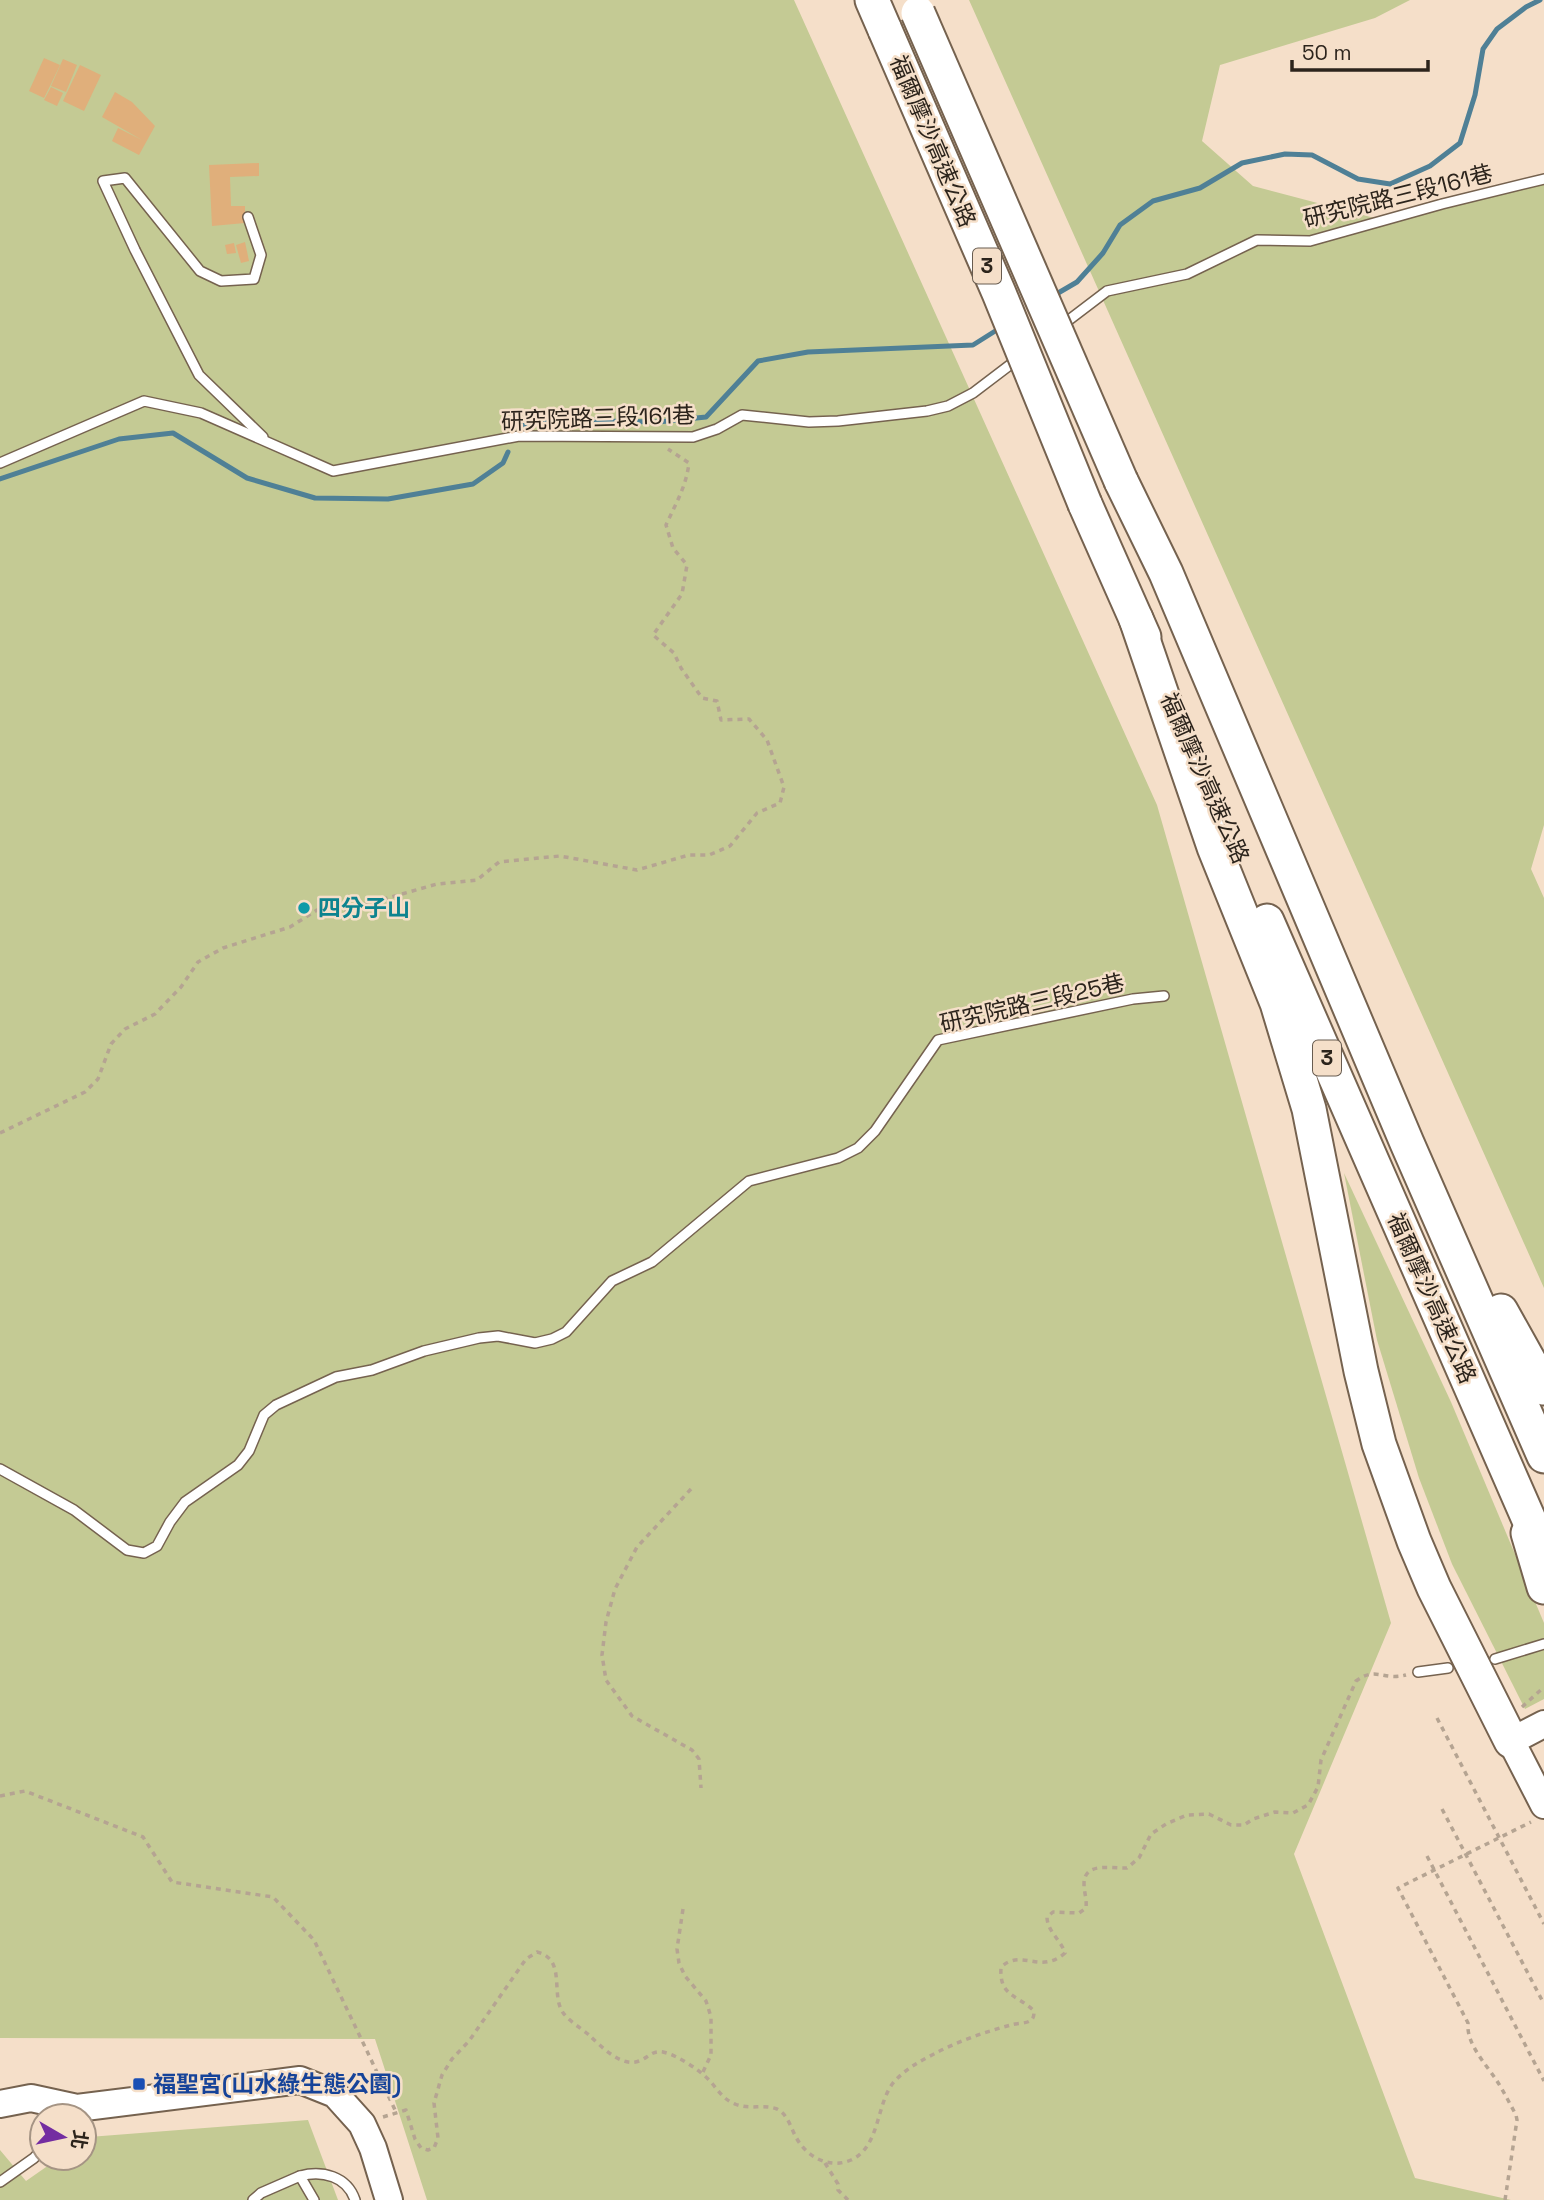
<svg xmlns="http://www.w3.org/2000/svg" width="1544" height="2200" font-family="'Space Grotesk','Noto Sans TC',sans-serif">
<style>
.green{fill:#c4ca94}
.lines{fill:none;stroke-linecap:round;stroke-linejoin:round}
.stream{stroke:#4f8096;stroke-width:5}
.building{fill:#e0af7b}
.lane-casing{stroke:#75624f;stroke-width:12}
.secondary-casing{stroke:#75624f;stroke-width:30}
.highway-casing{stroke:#75624f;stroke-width:37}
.path{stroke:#b5a492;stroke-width:3.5;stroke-dasharray:5 5;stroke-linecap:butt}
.lane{stroke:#fff;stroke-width:9}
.secondary{stroke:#fff;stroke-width:26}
.highway{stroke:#fff;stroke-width:33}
.highway-bridge-casing{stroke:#75624f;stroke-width:37;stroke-linecap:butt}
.highway-bridge{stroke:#fff;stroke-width:33}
.culture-dot{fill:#0f9aa8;stroke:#f5dfc9;stroke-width:2.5}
.transit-dot{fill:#1a4fb4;stroke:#f5dfc9;stroke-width:2.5}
.labels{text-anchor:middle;stroke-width:5;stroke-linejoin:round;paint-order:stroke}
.shield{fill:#f5dfc9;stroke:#685c50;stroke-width:2}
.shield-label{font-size:21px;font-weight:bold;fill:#2c241c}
.street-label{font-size:23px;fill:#2c241c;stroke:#f5dfc9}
.culture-label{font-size:23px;font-weight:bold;fill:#0d838f;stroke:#f5dfc9;text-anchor:start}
.transit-label{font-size:23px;font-weight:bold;fill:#164399;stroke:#f5dfc9;text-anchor:start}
</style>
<rect width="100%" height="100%" fill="#f5dfc9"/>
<g class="green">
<polygon points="0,0 794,0 1157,805 1391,1623 1294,1854 1415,2178 1511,2200 427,2200 375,2039 0,2038"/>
<polygon points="969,0 1410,0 1375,18 1220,65 1202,141 1253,186 1382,220 1544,180 1544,825 1531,869 1544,898 1544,1288"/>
<polygon points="1344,1173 1451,1402 1544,1623 1544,1699 1525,1709 1452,1564 1419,1478 1377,1340"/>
<polygon points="308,2120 338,2200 0,2200 0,2150 26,2181 59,2158 84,2158 84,2140 89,2137"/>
</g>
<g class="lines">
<g class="stream">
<polyline points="1053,296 1077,282 1103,253 1120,225 1153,201 1200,188 1242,163 1285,154 1312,155 1358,179 1390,184 1430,166 1460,143 1475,95 1483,49 1497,29 1526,7 1540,0"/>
<polyline points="523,425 563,416 602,421 658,422 706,417 758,361 808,352 973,345 1000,328"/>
<polyline points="0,479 119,439 173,433 247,478 315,498 388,499 473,484 503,463 508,452"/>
</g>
</g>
<g class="building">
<polygon points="44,58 60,65 50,86 46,84 50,86 44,98 29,91"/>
<polygon points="63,59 77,65 66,92 51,86"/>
<polygon points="80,65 101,75 84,111 63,101"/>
<polygon points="51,87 63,93 57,106 44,100"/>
<polygon points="115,92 132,102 155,126 139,155 112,141 118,128 142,140 102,117"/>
<polygon points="259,163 259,176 230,177 231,206 245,206 245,223 212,226 209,165"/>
<polygon points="245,242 249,261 241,263 236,245"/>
<polygon points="234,243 236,253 227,254 225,245"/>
</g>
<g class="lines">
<defs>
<g id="lane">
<polyline points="248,217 261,255 254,279 221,281 200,271 125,178 103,181 135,250 199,375 263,437"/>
<polyline points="1061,326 1107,291 1187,274 1257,240 1310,241 1442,204 1544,179"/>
<polyline points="0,463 144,401 201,413 333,471 519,436 693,437 717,429 742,415 809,422 838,421 927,411 948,406 973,393 1019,358"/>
<polyline points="0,1469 74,1510 127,1550 144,1553 157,1546 170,1522 185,1502 238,1465 249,1451 264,1415 276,1405 336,1377 372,1370 424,1351 479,1338 498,1336 535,1343 552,1339 566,1332 612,1281 652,1262 749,1181 838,1158 858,1148 875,1131 938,1040 1133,999 1164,996"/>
<polyline points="1495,1659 1544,1644"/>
<polyline points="1418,1672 1448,1668"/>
<polyline points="0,2182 34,2158 42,2149"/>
<polyline points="253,2200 261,2193 300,2176"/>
<path d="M314,2200L300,2176C322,2170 347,2176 355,2200"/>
</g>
<g id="secondary">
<polyline points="1544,1724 1511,1741 1544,1805"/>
<polyline points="0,2104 31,2098 77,2108 300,2080 335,2094 362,2124 373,2148 389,2200"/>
</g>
<g id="highway">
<polyline points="872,0 885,30"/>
<polyline points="1121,481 1166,573 1407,1143 1544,1456"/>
<polyline points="1085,504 1144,637"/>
<polyline points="1136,619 1214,847 1277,1003 1309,1109 1361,1371 1379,1444 1414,1541 1434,1588 1511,1741"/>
<polyline points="1267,921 1544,1554"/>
<polyline points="1501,1311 1544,1388"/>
<polyline points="1528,1533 1544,1587"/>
</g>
</defs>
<use href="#lane" class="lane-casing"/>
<use href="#secondary" class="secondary-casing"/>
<use href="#highway" class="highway-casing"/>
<g class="path">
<path d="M0,1133L85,1092L98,1079L111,1044L125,1029L155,1014L181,987L198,962L223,948L290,927L317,910L342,911L437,884L477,880L499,862L560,856L637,870L689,855H709L730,846L757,813L780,803L784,787L767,740L749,719L721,720L717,701L702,698L681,668L674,653L653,635L682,594L687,565L673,548L666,525C676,503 686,487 689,463L668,449"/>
<polyline points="691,1489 637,1547 615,1589 606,1622 602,1655 606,1680 632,1716 692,1750 699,1759 701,1788"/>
<polyline points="1522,1707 1544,1687"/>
<polyline points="1437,1718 1544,1924"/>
<polyline points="0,1796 25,1791 143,1837 172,1882 273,1897 314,1940 396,2112"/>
<polyline points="1442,1809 1544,2004"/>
<polyline points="1427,1856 1544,2081"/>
<polyline points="683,1909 677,1949 679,1963 685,1976 706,2001 711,2017 711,2055 702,2074"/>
<path d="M383,2117L406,2110L415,2139L421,2148L428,2150L434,2148L438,2138L434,2103L442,2075L452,2059L469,2041L526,1959L537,1952C566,1959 551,1992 562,2011C567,2020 581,2028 589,2035C601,2046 621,2068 639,2061C648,2058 652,2050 663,2052C677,2055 698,2069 708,2079C717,2088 722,2099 735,2104C749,2110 763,2104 777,2109C788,2114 791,2129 797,2139C808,2158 830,2169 851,2160C880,2147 876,2105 893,2083C904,2070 917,2063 932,2055C956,2042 984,2032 1011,2025C1016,2023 1027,2024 1031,2020C1034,2018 1034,2014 1034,2011C1017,1994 999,1997 1001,1967C1022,1948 1040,1975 1065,1953C1061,1940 1047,1931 1047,1917L1053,1912L1079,1913L1086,1908C1087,1899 1084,1892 1084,1884C1084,1861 1112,1869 1127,1868L1139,1858L1151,1834L1166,1824L1187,1815L1209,1814L1231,1825H1244L1253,1819L1275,1812L1293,1813L1308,1805L1318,1787L1321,1760L1356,1681C1376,1666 1383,1681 1406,1675"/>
<polyline points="825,2163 838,2184 838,2190 848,2200"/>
<path d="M1505,2200L1517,2120L1516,2115C1510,2104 1504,2092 1497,2081C1486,2064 1466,2044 1468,2023L1398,1888L1531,1822"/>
</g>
<use href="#lane" class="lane"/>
<use href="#secondary" class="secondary"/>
<use href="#highway" class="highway"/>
<defs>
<g id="highway-bridge">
<polyline points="918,13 1121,481"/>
<polyline points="885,30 999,293 1085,504"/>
</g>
</defs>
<use href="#highway-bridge" class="highway-bridge-casing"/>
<use href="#highway-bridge" class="highway-bridge"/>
</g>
<circle class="culture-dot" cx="304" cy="908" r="7"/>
<rect class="transit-dot" x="132" y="2077" width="14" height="14" rx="3.5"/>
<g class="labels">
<g class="shield">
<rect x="973" y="248.5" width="28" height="35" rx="5"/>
<rect x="1313" y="1040.5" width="28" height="35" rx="5"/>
</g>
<g class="shield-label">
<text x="987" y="273">3</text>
<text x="1327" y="1065">3</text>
</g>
<g class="street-label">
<text transform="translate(933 141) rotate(67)" y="8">福爾摩沙高速公路</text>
<text transform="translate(1398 196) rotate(-14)" y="8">研究院路三段161巷</text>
<text transform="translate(598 418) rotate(-2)" y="8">研究院路三段161巷</text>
<text transform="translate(1205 778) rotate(66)" y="8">福爾摩沙高速公路</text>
<text transform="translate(1032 1003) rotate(-13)" y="8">研究院路三段25巷</text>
<text transform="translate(1432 1298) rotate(66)" y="8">福爾摩沙高速公路</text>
</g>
<g class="culture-label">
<text x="318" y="916">四分子山</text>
</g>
<g class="transit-label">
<text x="153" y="2092">福聖宮(山水綠生態公園)</text>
</g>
</g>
<g transform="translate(63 2137) rotate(99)"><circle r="33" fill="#f5dfc9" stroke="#a59484" stroke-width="2"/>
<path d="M0-5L12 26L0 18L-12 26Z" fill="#742da1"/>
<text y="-10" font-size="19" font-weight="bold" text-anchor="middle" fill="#2c241c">北</text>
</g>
<path d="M1292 60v10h136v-10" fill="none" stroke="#2c241c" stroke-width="3.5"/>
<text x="1302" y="60" font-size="21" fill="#2c241c" stroke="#f5dfc9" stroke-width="5" paint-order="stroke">50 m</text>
</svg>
